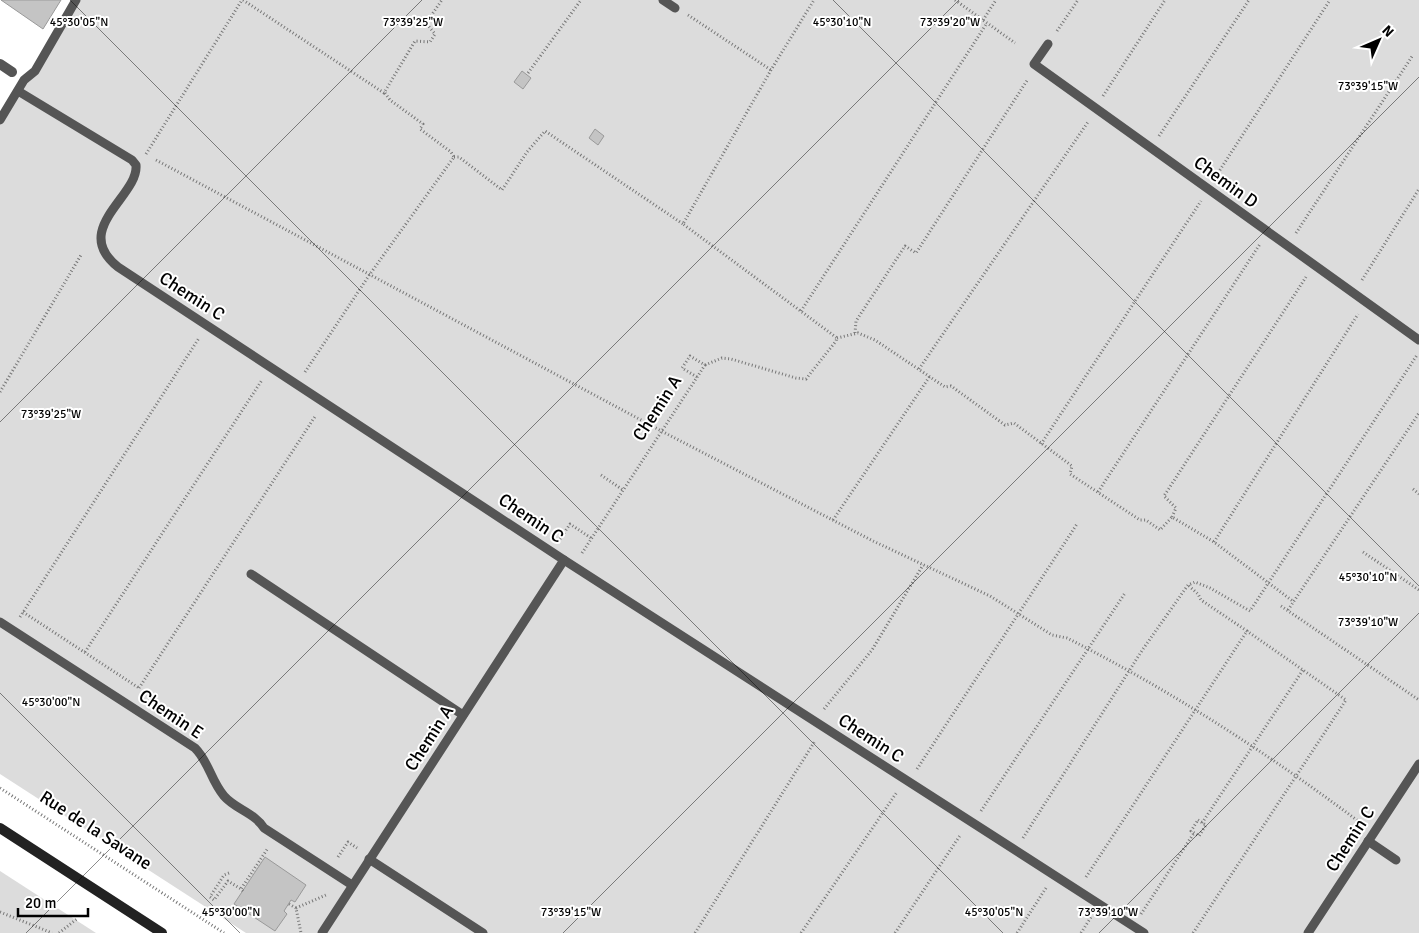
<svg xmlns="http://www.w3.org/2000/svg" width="1419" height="933" font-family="Signika,sans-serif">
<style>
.green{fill:#dcdcdc}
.building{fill:#c4c4c4;stroke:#999}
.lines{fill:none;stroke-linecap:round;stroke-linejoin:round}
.path{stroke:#777;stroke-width:3;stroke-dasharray:1 2.5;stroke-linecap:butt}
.lane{stroke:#555;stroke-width:9}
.street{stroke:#555;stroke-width:10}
.secondary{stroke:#222;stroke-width:10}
.ticks{fill:none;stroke:#000;stroke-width:1;stroke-opacity:0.45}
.labels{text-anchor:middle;stroke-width:4;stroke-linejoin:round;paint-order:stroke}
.street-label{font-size:18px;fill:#000;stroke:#fff}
.ticks-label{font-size:12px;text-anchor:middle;fill:#000;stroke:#fff;stroke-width:4;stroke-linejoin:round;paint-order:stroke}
</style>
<rect width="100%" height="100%" fill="#fff"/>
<g class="green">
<polygon points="72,0 1419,0 1419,933 246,933 0,774 0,124"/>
<polygon points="0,871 96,933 0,933"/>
</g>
<g class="building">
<polygon points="1,0 61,0 43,29"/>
<polygon points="522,71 531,78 523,89 514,82"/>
<polygon points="595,129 604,136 598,145 589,138"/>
<polygon points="265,857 306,885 295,902 291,900 284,911 287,914 275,931 234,904"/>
</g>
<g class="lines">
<g class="path">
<polyline points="243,0 384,93 415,41 430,42 435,34 426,23 442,0"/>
<polyline points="955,0 1015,43"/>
<polyline points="688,15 771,70"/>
<polyline points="983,20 996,0"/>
<polyline points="1057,31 1078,0"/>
<polyline points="528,73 581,0"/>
<polyline points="385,93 390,100 423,124 420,129 451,152 454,157"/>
<polyline points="1103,96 1165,0"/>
<polyline points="1159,136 1249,0"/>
<polyline points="146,154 242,0"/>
<polyline points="454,157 459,157 502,190 527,152 545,131 683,224"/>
<path d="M156,160L669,435L873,541L990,596L1052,635L1067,638C1170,690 1269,754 1362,824"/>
<polyline points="1216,176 1330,0"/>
<polyline points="1296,233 1413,55"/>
<polyline points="1362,280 1419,189"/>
<polyline points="801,311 987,23"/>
<polyline points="855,333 856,321 905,246 916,253 1028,79"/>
<polyline points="837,338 858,333 875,340 945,387 951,386 1005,425 1014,423 1072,466 1070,474 1140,520 1146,520 1160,530 1172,517 1214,542 1294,602"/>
<polyline points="705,365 722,358 731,359 796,378 806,379 836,341 837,338 833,335 683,224 771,70 814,0"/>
<polyline points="919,369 1088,122"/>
<polyline points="305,372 370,274 454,157"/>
<polyline points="0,392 81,255"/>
<polyline points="1041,444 1201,201"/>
<polyline points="601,475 623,490"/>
<polyline points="1413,489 1419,494"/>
<polyline points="1098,492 1260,244"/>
<polyline points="1172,517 1176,508 1164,496 1306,277"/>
<polyline points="833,520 930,376"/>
<polyline points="560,539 570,524 591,538"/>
<polyline points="1214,542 1358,314"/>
<polyline points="1363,552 1419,590"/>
<polyline points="582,553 705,365 690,356 682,368 697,377"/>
<polyline points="1281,606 1419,700"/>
<polyline points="1288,610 1419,413"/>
<polyline points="23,612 139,688"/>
<polyline points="20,617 199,338"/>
<polyline points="85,652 262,380"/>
<polyline points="139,688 316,415"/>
<polyline points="824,709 872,650 923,565"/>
<polyline points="917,769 1077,524"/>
<polyline points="0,788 224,933"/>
<polyline points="981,811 1125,593"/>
<polygon points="1198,820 1206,825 1199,836 1191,831"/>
<polyline points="1202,823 1303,670"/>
<polyline points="1023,838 1143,649 1188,585 1195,582 1210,588 1250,611 1417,355"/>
<polyline points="338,857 348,842 357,848"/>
<polyline points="229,873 224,875 210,897 214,900 228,881 241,889"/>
<polyline points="1086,877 1247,631 1201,600 1198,594 1188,585"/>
<polyline points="243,891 241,889 268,848"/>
<polyline points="289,904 296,908 301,933"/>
<polyline points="296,908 326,895"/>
<polyline points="0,912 52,933"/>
<polyline points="1141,914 1194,833"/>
<polyline points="59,933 78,918"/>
<polyline points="695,933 815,741"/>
<polyline points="801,933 897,792"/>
<polyline points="895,933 961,834"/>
<polyline points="1017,933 1046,888"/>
<polyline points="1081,933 1091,917"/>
<polyline points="1193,933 1346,700 1247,631"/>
</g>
<g class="lane">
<polyline points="663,0 675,8"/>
<polyline points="1048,44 1034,64 1419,340"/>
<path d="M18,91L132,160L136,165C139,196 70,229 118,267L564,560L1144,933"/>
<polyline points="0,120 24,80 35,71 76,0"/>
<polyline points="251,574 463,715"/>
<path d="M0,622L195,748C209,762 211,781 224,796C235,809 255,813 264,828L352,885"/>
<polyline points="1368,841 1396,860"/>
<polyline points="369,859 483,933"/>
<polyline points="322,933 564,560"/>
<polyline points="1308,933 1419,764"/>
</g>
<polyline class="street" points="0,64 12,72"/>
<polyline class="secondary" points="0,828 162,933"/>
</g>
<path class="ticks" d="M70,0L1003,933M833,0L1419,586M0,422L422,0M0,693L240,933M26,933L959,0M563,933L1419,77M1099,933L1419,613"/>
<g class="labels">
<g class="street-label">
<text transform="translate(1226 182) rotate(36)" y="6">Chemin D</text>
<text transform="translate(192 296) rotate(33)" y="6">Chemin C</text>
<text transform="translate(657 408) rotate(-57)" y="6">Chemin A</text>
<text transform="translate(531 518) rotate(34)" y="6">Chemin C</text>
<text transform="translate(171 714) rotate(34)" y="6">Chemin E</text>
<text transform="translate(429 738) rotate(-57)" y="6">Chemin A</text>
<text transform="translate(871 738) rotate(33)" y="6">Chemin C</text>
<text transform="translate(96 830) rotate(33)" y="6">Rue de la Savane</text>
<text transform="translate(1350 839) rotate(-57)" y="6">Chemin C</text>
</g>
</g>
<g class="ticks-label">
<text x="79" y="26">45°30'05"N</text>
<text x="413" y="26">73°39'25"W</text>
<text x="842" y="26">45°30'10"N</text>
<text x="950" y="26">73°39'20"W</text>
<text x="1368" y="90">73°39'15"W</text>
<text x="51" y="418">73°39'25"W</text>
<text x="1368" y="581">45°30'10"N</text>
<text x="1368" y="626">73°39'10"W</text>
<text x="51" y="706">45°30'00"N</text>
<text x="231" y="916">45°30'00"N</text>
<text x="571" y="916">73°39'15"W</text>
<text x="994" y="916">45°30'05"N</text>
<text x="1108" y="916">73°39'10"W</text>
</g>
<g transform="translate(1379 40) rotate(45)" stroke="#ffffff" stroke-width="4" paint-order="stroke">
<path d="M0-4L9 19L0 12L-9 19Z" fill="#000000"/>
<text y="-8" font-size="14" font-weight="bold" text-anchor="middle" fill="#000000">N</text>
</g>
<path d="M18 908v8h70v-8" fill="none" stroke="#000000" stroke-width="2.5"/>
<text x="25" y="908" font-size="15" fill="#000000" stroke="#ffffff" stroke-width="4" paint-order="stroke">20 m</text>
</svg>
